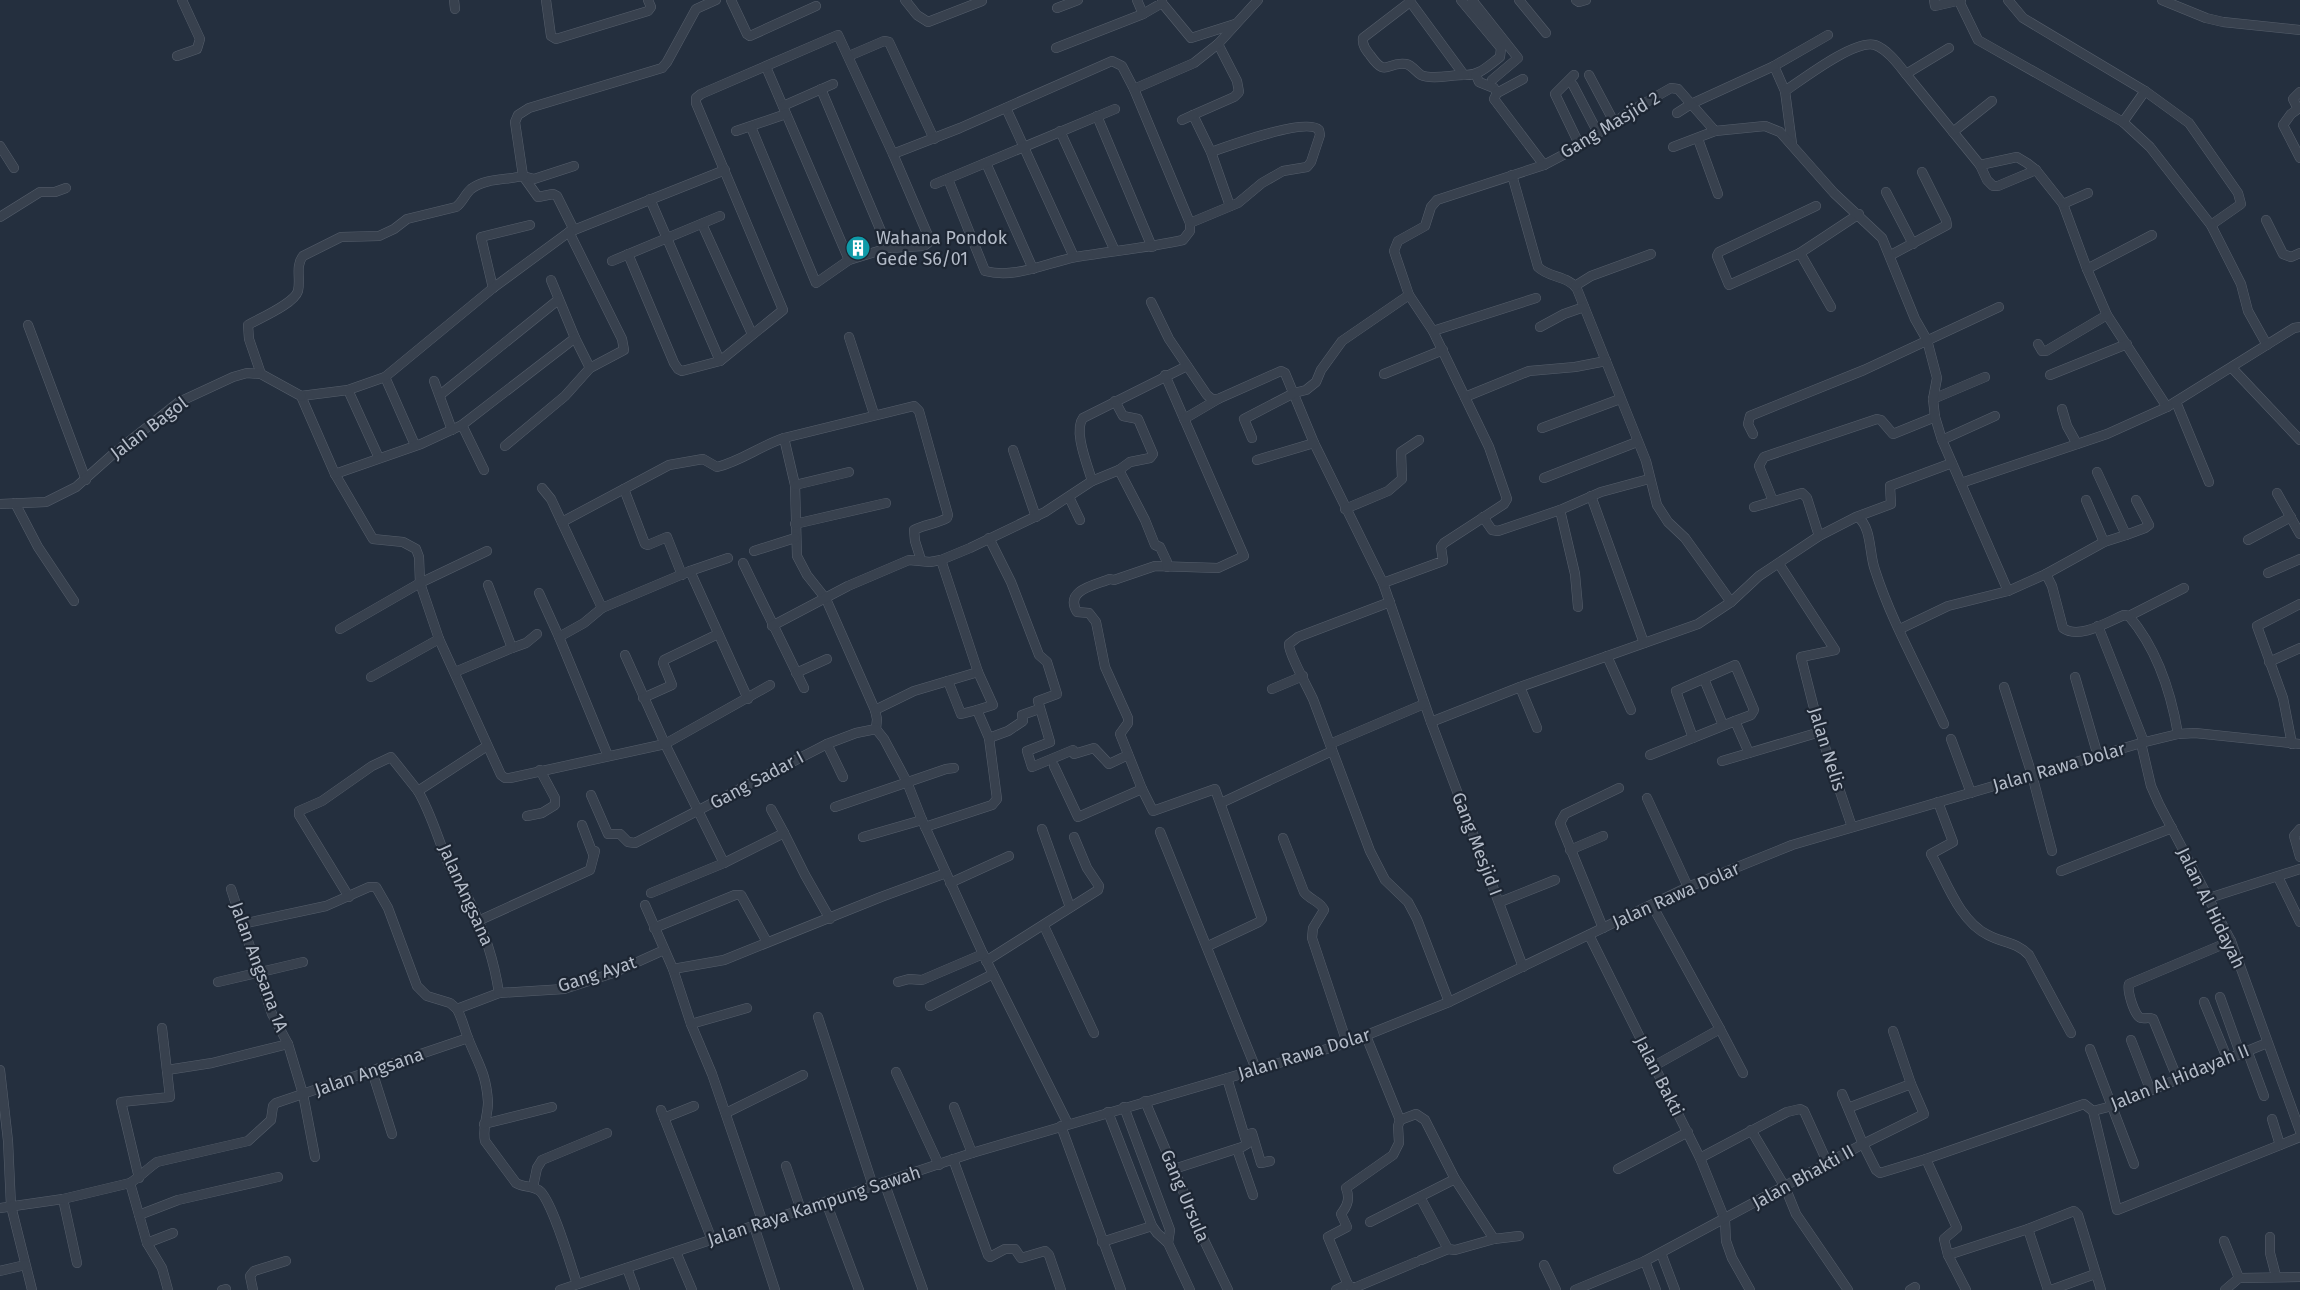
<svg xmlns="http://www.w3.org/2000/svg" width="2300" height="1290" font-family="'Fira Sans',sans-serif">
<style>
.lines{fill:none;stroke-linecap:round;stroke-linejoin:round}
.minor-casing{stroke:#565f6c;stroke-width:10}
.minor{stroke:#38414e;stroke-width:9}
.labels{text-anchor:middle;stroke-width:4.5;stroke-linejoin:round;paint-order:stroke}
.street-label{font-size:18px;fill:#b4bcc9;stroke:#1d2633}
.poi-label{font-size:18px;fill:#b4bcc9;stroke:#1d2633;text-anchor:start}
</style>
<rect width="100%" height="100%" fill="#242f3e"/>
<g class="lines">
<defs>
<g id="minor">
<polyline points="454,0 455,9"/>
<polyline points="546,0 551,36 556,39 648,11 651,7 648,0"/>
<polyline points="731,0 747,34 750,36 816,6"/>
<polyline points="905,0 917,15 928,22 982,1"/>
<polyline points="1137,0 1143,14"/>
<path d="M1409,0L1464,75C1479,76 1488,66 1500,57L1501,48L1461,0"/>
<polyline points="1472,0 1518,58 1492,80"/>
<polyline points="1519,0 1546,33"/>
<polyline points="1576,0 1579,2 1586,0"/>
<polyline points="1934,0 1935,6 1961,0"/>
<polyline points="2008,0 2023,18 2145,91 2189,123 2238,193 2241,204 2211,225"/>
<polyline points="2162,0 2206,18 2223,22 2300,30"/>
<polyline points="1959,1 1978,40 2123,122 2150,147 2211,225 2241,284 2248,311 2267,345"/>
<path d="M1410,2L1363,38C1362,45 1366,50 1370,55C1387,79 1386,61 1406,64C1412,65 1416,72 1421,75C1432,80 1451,75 1464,75"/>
<polyline points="1162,3 1191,38 1235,24"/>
<polyline points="1057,8 1078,0"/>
<polyline points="1218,44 1237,81 1239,92 1234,97 1193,115 1211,152 1230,206"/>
<polyline points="1056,48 1143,14 1162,3 1162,0"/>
<polyline points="1949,48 1906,74 1980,165 1987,180 1993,186 1998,186 2036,170"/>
<polyline points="177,56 197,49 200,39 182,0"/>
<polyline points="849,56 884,41 889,42 934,139"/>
<polyline points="766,67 849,260"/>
<polyline points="1476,75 1479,82 1494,88 1497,93"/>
<polyline points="1574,75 1555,94 1580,146"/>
<polyline points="1589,75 1614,122"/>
<polyline points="1523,79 1497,93 1494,99 1544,165"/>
<polyline points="1573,85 1598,133"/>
<polyline points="821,89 888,248"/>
<polyline points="1134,89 1194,63 1218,44 1258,0"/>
<polyline points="1785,91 1774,66 1828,35"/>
<polyline points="2300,92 2293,99 2298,109 2291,114 2283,125 2300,158"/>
<polyline points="783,106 833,84"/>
<polyline points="1006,108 1074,257"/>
<polyline points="1677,113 1691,104 1774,66"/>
<polyline points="1097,116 1152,247"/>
<polyline points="1182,120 1193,115"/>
<polyline points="2123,122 2145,91"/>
<polyline points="736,131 786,114"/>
<polyline points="1060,131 1115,251"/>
<polyline points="1953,132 1992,101"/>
<polyline points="1698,139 1718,194"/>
<path d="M1792,144L1785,91C1803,79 1855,39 1875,45C1888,50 1898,64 1906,74"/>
<polyline points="0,146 14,168"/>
<polyline points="1673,147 1715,131"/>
<path d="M893,154L960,128L1112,61L1122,66L1134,89L1190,223V231L1183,240C1147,248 1111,251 1076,257C1045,263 1016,279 985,271L948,179"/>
<polyline points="986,163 1033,269"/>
<polyline points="1980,165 2017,157 2027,163 2036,170 2063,204 2087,269 2107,315 2167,407 2294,328 2300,327"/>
<path d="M1512,175L1538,267C1549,278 1569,276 1577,289L1646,461L1657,505L1668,522L1685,538L1731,602"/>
<polyline points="523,176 538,197 553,194 557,196 574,230"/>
<polyline points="523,176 534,179 574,166"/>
<polyline points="935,184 1115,109"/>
<polyline points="1886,192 1913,244"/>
<polyline points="650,199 720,361"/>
<polyline points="2063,204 2088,193"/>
<polyline points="0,217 40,192 55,192 66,188"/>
<polyline points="2266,220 2283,254 2291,257 2300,253"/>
<path d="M1190,223L1238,203L1262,183L1283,171L1307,167L1311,162L1320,135L1319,130C1306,117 1229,146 1211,152"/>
<polyline points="702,224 752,334"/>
<polyline points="1800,253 1729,285 1717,256 1719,252 1816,206"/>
<polyline points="628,254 674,363 678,369 682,371 720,361 783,310 696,103 696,98 701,94 838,35 893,154 929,238 928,243 924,246 888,248 849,260 816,283 751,127"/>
<polyline points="1891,255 1947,225 1946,220 1922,172"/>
<polyline points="612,261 720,216"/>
<polyline points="2087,269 2152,235"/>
<polyline points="551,280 575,338 590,368"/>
<polyline points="1575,286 1591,276 1651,254"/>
<polyline points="493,288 481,237 530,225"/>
<polyline points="1151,302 1169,339 1207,395 1212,399 1218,399 1281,371 1285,373 1314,443 1383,583 1431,722 1523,967"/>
<polyline points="1831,307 1800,253 1859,214"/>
<polyline points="28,325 86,480"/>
<polyline points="1540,327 1564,314 1584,307"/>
<polyline points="1433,331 1536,298"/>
<polyline points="849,337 874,414"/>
<polyline points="2038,344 2042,351 2046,351 2107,315"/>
<polyline points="2232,368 2300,440"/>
<path d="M261,374L249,339L248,325C260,318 294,304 298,291C301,279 295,266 303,256L341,237L379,236L394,229L407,219L456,207C463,202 465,194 471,189C485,178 507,180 523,176L515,122L518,115L529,108L662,68L667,62L696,9L716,0"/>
<polyline points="1384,374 1443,350"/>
<path d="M1165,375L1244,556L1218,568L1155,566L1114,580L1110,579C1095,585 1064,590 1077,612L1089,613L1096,622L1105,667L1128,718V723L1120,734L1142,789L1153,811L1215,789L1262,919L1259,922L1208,946"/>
<polyline points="2050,375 2127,344"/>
<polyline points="385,377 415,445"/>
<polyline points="434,381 452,430"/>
<polyline points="348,390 379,458"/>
<polyline points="440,395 558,300"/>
<polyline points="301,396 335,474 373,539 403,542 416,549 419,557 420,583 439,639 501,775 505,778 510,778 665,744 724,863"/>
<polyline points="301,396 348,390 385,377 493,288 569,232 725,170"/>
<polyline points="1465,397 1529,371 1575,367 1606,361"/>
<polyline points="1933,399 1985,377"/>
<polyline points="2176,402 2209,482"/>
<polyline points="2062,409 2067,426 2077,444"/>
<polyline points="1184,419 1218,399"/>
<polyline points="462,425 484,470"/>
<polyline points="1542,428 1620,399"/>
<polyline points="1753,434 1748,424 1750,416 1864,370 1999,307"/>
<polyline points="784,438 795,485 797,556 807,575 826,599 875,710 877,719 876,729"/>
<polyline points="1252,438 1244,419 1294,393 1306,390 1316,382 1321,370 1342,341 1409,295"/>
<polyline points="1942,440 1995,416"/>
<polyline points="505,446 565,396 590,368 624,350 622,339 569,232"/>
<polyline points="1013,450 1036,517"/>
<polyline points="1257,460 1314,443"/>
<polyline points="1119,470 1145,520 1155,545 1160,547 1167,562 1167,567"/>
<polyline points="335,474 421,444 462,425 575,338"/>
<polyline points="1544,478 1637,442"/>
<path d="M1092,481C1088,466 1073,431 1083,418L1187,366"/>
<polyline points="1961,483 2107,434 2167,407"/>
<polyline points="795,485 849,472"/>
<polyline points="542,488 551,499 602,608"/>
<polyline points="624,489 645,544 648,545 667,537 682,575"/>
<polyline points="2277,493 2300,534"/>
<polyline points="1591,496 1644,643"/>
<polyline points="1069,497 1080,520"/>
<polyline points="2086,500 2104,542"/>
<polyline points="1773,501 1759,466 1764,457 1877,419 1881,420 1893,434 1935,417"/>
<polyline points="15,503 38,547 74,601"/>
<polyline points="0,504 46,502 76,487 112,455 179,402 233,377 247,373 261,374 301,396"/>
<polyline points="1754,507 1802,493 1807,498 1819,536"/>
<polyline points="1345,509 1388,491 1402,479 1401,452 1419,440"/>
<polyline points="1560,510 1575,574 1578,607"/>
<polyline points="1483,517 1492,530 1498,531 1560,510 1601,492 1649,479"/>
<path d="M1858,517C1872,528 1869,554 1875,570C1892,623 1921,673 1944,724"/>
<path d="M562,522L669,465L703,459L717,467C741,461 760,446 784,438L914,406L919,411L948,515L947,518C937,524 925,524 914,530L915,541L921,560"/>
<polyline points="795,524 886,503"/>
<polyline points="2126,535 2145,528 2149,525 2136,500"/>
<polyline points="989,538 1011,582 1039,655 1047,662 1057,694 1038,701 1050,742 1027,751 1032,767 1073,750 1074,754 1094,748 1109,764 1128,755"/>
<polyline points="2248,540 2291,517"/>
<polyline points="754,551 795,538"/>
<polyline points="743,563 804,688"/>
<polyline points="1779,564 1835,650 1801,657 1820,732 1852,827"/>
<polyline points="690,571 748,699"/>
<polyline points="2268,573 2300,559"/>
<polyline points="2046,574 2104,542 2126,535 2097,472"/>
<polyline points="1383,583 1443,561 1441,547 1444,543 1504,504 1507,499 1489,447 1433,331 1409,295 1394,251 1398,241 1425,226 1431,207 1437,200 1544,165 1580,146 1629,112 1671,88 1678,89 1715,131 1765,126 1780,132 1834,193 1882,238 1915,319 1927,340 1937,378 1933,399 1935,417 1942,440 2008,591"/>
<polyline points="539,593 559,637"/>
<path d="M1390,602L1298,637L1289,644C1288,652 1308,688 1313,699L1370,851L1385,880L1408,902L1417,919L1449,1002"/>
<path d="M2129,616C2157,649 2171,692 2178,734"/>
<polyline points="772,626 848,586 909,560 930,562 941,560 970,548 1045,512 1092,481 1119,470 1130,462 1150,458 1153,454 1138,419 1123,416 1115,401"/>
<polyline points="2098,626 2144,742"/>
<polyline points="340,629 420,583 487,551"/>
<path d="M1900,629L1948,606L2008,591L2046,574L2052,586L2063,628C2079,640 2109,621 2124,615L2129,616L2184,588"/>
<polyline points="512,648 526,643 537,634"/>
<polyline points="625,655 665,744 770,685"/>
<polyline points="1607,656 1631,710"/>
<polyline points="2269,662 2300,648"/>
<polyline points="455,672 512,648 488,585"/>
<polyline points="796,673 827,659"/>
<polyline points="371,677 439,639"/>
<polyline points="2075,677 2098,756"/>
<polyline points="1704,679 1723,725"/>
<polyline points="1520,687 1537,728"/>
<polyline points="2004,687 2032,775 2052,851"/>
<polyline points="1272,689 1303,676"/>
<polyline points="643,698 672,685 663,663 664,660 718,634"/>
<polyline points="875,710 914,691 978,672 941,560"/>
<polyline points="977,710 993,705 978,672"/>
<polyline points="1431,722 1520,687 1698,624 1731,602 1759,576 1819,536 1856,517 1891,504 1890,486 1952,463"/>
<polyline points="989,738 1008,731 1023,721 1022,715 1039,709"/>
<polyline points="1693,738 1676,691 1735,665 1754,710 1751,715 1735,721"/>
<polyline points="1951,739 1971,793"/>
<polyline points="2141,743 2151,786 2159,804 2231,941 2300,1131"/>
<polyline points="827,744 843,777"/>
<polyline points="1330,744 1424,704"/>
<polyline points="2292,744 2283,698 2257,626 2300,604"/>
<path d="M487,746L418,791C432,815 438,840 449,865C455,878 464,889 470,902C485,932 494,960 499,993L457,1009C462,1018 464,1028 468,1038C478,1064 486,1072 488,1102C488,1116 482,1127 485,1141L516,1183C524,1188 534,1185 541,1192C554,1207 570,1263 577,1284"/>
<polyline points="1650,755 1735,721 1749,753"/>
<polyline points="608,756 559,637 584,623 602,608 690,571 728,558"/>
<polyline points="1722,761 1820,732"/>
<polyline points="1054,766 1078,817 1142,789"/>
<polyline points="591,795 608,834 620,834 628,842 635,843 827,744 856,733 876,729 884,739 907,782 922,820 983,954 1068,1124"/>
<polyline points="1647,798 1688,887"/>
<path d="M1938,802L1953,842L1931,854C1946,880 1959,921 1988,935C2003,943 2017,942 2029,955L2071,1033"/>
<polyline points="1221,803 1332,751"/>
<polyline points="835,807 946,769 954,768"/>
<polyline points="771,809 784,833"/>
<polyline points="527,816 542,813 555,805 555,798 540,770"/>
<polyline points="582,825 593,854"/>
<polyline points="925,827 992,805 997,799 989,738 977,710 961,714 948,681"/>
<polyline points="1042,829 1070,907"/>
<polyline points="2300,829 2294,836 2300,857"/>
<polyline points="1160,832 1256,1069"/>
<polyline points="863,837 922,820"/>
<path d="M1283,838L1304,892C1310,900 1320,901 1324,910L1313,928L1312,938L1347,1043"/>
<polyline points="1570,850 1603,836"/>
<polyline points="2061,871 2172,828"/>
<polyline points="2278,877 2300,922"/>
<polyline points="950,883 1009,856"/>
<polyline points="231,889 272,1014 288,1044 303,1094 315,1157"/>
<polyline points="651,893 724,863 784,833 805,875 830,919"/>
<polyline points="349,897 299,815 299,811 322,801 372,766 391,757 418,791"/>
<polyline points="2209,898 2300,869"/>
<polyline points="1500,902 1555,880"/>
<polyline points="645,905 673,969 691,1024 712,1074 763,1223"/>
<polyline points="1652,905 1720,1029 1654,1066"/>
<polyline points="478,921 590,870 595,851"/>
<polyline points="242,924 326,906 369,887 376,887 388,908 417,986 427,996 450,1003 457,1009"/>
<polyline points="1044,926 1094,1033"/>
<polyline points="654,928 735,895 741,895 767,942"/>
<polyline points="1603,928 1560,823 1565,814 1619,788"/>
<polyline points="1589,935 1700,1158 1725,1220 1726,1241 1732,1258 1750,1290"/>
<polyline points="986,961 1098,890 1099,886 1087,868 1074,837"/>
<polyline points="673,969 724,960 881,897 946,873"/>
<polyline points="218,982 303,962"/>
<polyline points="898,982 909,979 922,980 983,954"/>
<polyline points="499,993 564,989 613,973 664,950"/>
<polyline points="2220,997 2240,1053"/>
<polyline points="2204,1002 2227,1058"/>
<polyline points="930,1006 993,974"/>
<polyline points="818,1017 873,1186"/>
<polyline points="691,1024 747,1008"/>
<polyline points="1720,1029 1743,1073"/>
<polyline points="1893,1031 1911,1084"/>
<polyline points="1366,1036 1400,1120 1416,1114 1425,1120 1455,1179 1494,1239"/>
<polyline points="2131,1040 2150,1089"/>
<polyline points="2090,1049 2134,1164"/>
<polyline points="2247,1050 2264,1096"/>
<polyline points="0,1070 8,1141 11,1206 32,1290"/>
<polyline points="167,1070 212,1063 288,1044"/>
<polyline points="372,1071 392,1134"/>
<polyline points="896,1072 939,1165"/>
<path d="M2178,1080L2153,1019C2148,1017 2145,1019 2141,1018C2134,1016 2127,990 2129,984L2231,941"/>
<polyline points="1842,1094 1863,1144 1924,1114 1911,1084 1848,1108"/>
<polyline points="1145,1101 1202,1236 1228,1290"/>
<polyline points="954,1107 972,1153"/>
<polyline points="1124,1107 1170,1230 1168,1243"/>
<polyline points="661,1110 712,1240"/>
<polyline points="2093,1111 2112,1106 2267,1043"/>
<polyline points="1108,1112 1152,1226 1157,1233 1168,1243 1190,1290"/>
<polyline points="726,1113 803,1075"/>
<polyline points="664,1118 694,1106"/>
<polyline points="2272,1119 2280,1145"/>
<path d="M1400,1120L1398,1126L1399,1143L1393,1155L1346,1188C1350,1198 1348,1205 1341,1214L1347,1227L1328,1237L1348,1285L1354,1288L1416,1262"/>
<polyline points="484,1124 552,1107"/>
<polyline points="1061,1126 1121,1290"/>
<polyline points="1751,1130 1785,1187 1796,1214 1848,1290"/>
<polyline points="1245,1136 1252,1133 1261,1163 1270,1161"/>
<polyline points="1237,1149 1253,1195"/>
<polyline points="1700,1158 1787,1112 1800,1109 1804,1111 1828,1164"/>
<polyline points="953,1159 988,1255 990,1257 1005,1249 1015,1249 1021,1258 1045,1251 1049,1255 1061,1290"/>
<polyline points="786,1166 801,1210"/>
<polyline points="1174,1169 1242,1147 1247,1144 1227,1078"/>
<polyline points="1618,1169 1688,1132"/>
<polyline points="139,1178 121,1102 170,1097 162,1028"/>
<polyline points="884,1182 923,1290"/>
<polyline points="130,1183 147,1243 162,1268 168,1290"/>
<polyline points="533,1187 537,1168 542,1160 607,1133"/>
<polyline points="1420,1197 1448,1249 1455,1250 1494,1239 1519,1236"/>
<polyline points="63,1199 77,1263"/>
<polyline points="826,1202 859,1290"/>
<path d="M0,1208L63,1199L130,1183C140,1177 147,1169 157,1162L248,1141L271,1120L273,1106L276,1103L468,1038"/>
<polyline points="139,1215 178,1200 278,1177"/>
<polyline points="1370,1222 1455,1179"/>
<polyline points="754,1226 775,1290"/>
<polyline points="2028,1229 2048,1290"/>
<polyline points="2270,1237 2270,1253 2276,1276"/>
<polyline points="2224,1241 2239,1278"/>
<polyline points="1102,1242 1152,1226"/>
<polyline points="147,1243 173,1233"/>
<polyline points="676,1252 692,1290"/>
<polyline points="1661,1253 1675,1290"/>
<polyline points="1948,1255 2028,1229 2074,1211 2078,1215 2101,1290"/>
<polyline points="1421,1260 1448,1249"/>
<polyline points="1645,1261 1656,1290"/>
<polyline points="1544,1265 1556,1290"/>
<polyline points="627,1268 635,1290"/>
<polyline points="0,1271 25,1265"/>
<polyline points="222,1290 226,1289"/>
<polyline points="253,1290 250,1276 254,1271 286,1261"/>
<polyline points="560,1290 972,1153 1347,1043 1449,1002 1688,887 1792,845 2141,743 2178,734 2195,733 2300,744"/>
<polyline points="1336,1290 1348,1284"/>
<polyline points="1575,1290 1645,1261 1863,1144 1876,1170 1880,1173 1926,1159"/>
<polyline points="1910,1290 1915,1287"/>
<polyline points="1966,1290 1948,1255 1944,1239 1957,1228 1926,1159 2084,1104 2093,1111 2117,1210 2300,1137"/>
<polyline points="2051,1290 2095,1274"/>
<polyline points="2225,1290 2239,1278 2300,1277"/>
</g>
</defs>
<use href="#minor" class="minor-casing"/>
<use href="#minor" class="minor"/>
</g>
<defs>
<symbol id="building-disc" viewBox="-11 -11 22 22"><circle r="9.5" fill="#0f9aa8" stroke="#1d2633"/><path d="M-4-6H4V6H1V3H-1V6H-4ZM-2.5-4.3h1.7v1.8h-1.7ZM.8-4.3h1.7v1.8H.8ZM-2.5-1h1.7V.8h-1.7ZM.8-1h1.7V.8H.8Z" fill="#fff"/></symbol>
</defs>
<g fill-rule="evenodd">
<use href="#building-disc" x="844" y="234" width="28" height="28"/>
</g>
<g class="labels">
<g class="street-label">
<text transform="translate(1610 125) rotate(-31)" y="6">Gang Masjid 2</text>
<text transform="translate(149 428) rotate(-37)" y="6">Jalan Bagol</text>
<text transform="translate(1827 749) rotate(73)" y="6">Jalan Nelis</text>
<text transform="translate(2059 767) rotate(-16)" y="6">Jalan Rawa Dolar</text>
<text transform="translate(757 780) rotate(-28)" y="6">Gang Sadar I</text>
<text transform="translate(1477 844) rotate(69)" y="6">Gang Mesjid I</text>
<text transform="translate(466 895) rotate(66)" y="6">JalanAngsana</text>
<text transform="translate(1676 895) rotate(-24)" y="6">Jalan Rawa Dolar</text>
<text transform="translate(2211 908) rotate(64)" y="6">Jalan Al Hidayah</text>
<text transform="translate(259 967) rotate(70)" y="6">Jalan Angsana 1A</text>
<text transform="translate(597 974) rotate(-18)" y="6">Gang Ayat</text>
<text transform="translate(1304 1054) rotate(-17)" y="6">Jalan Rawa Dolar</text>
<text transform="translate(369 1072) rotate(-19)" y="6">Jalan Angsana</text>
<text transform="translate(1659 1076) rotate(63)" y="6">Jalan Bakti</text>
<text transform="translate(2180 1077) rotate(-22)" y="6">Jalan Al Hidayah II</text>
<text transform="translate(1803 1177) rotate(-29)" y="6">Jalan Bhakti II</text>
<text transform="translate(1185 1196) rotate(67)" y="6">Gang Ursula</text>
<text transform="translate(814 1206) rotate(-18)" y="6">Jalan Raya Kampung Sawah</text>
</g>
<g class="poi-label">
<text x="876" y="244">Wahana Pondok<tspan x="876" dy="21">Gede S6/01</tspan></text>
</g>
</g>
</svg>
